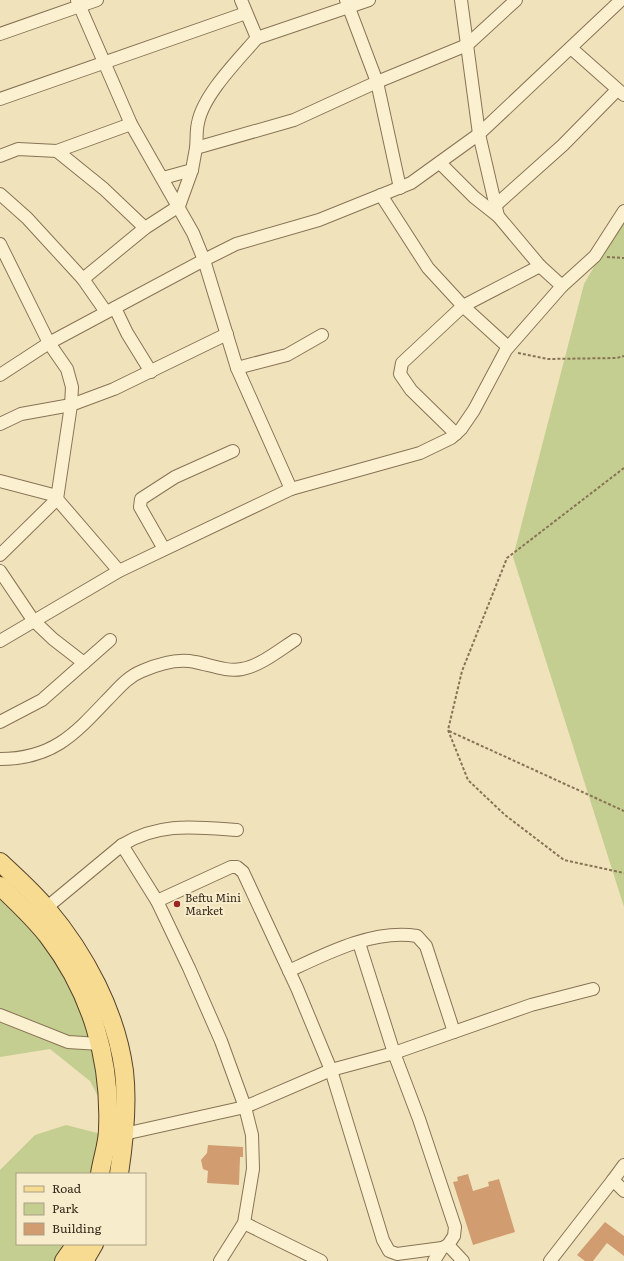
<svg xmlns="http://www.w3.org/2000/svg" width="624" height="1261" font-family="Literata,serif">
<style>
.green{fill:#c4ce90}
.building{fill:#d09c70}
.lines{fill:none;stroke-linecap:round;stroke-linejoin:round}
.minor-casing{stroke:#887355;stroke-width:14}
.primary-casing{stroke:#55402a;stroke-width:20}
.path{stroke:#887355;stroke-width:2;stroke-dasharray:3 2;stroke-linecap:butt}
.minor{stroke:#fbf0d0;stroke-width:12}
.primary{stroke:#f6db91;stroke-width:18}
.poi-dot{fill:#9a2722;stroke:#f7edcc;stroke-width:1.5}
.labels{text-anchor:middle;stroke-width:4;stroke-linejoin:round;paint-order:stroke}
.poi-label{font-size:11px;fill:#37291b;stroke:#f7edcc;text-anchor:start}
</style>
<rect width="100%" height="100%" fill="#f0e3bc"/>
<g class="green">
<polygon points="624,215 624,907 513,557 584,284"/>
<polygon points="0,895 40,937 79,990 106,1112 90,1081 50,1049 0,1057"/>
<polygon points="66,1125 113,1137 115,1174 17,1174 17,1244 71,1244 56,1261 0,1261 0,1170 35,1135"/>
</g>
<g class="building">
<polygon points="208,1145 243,1147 243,1157 240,1157 239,1185 207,1183 208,1171 203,1169 201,1160 207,1153"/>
<polygon points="468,1174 473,1191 489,1186 488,1182 499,1179 515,1232 473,1245 453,1182 458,1181 457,1177"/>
<polygon points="605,1222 624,1236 624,1256 607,1243 593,1261 585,1261 577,1255"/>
</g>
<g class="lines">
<defs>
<g id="minor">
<polyline points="77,0 131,124 193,233 204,260 237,368 291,489"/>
<polyline points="241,0 257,38 369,0"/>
<polyline points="346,0 377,82 400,188"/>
<polyline points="0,34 97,0"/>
<polyline points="571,48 624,95"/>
<polyline points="0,99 246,13"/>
<path d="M196,148C197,140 196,131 198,123C203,95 238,60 257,38"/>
<polyline points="57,151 131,124"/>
<polyline points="0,156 18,149 57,151 104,189 145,228"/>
<polyline points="440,163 474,197 498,216"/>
<polyline points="163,178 192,170"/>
<polyline points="0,194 27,218 83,279 106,312"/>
<polyline points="381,195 428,268 463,306 508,347"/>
<polyline points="497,204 563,145 617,90"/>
<polyline points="0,244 49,343 67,369 72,387 71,405 57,499 119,571"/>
<polyline points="83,279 145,228 179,206 192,170 196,148 294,120 377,82 467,45 516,0"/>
<polyline points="562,286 595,256 624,211"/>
<polyline points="115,308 127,333 151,372"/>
<polyline points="237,368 287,355 322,335"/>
<polyline points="0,375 49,343 204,260 236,244 319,220 411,183 479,134 619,2"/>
<polyline points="0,424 21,414 71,405 114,389 227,334"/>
<polyline points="456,434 411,390 400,374 402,363 463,306 540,266"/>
<polyline points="0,481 57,496"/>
<polyline points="164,549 140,507 141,499 175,477 233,451"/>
<polyline points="0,555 57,499"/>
<polyline points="0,571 33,620 53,639 84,663"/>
<polyline points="0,641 119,571 291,489 420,453 451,438 461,429 474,410 506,350 562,286 540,266 498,216 479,134 461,0"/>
<polyline points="0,722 42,700 110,640"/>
<path d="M0,759C52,759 74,735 107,700C118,689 127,677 142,671C158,664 178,658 195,662C211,665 226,672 242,669C260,666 281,649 295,640"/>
<path d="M122,845C159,822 195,827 237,830"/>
<polyline points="157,901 231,867 237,867 243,872 297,988 331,1070 383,1240 389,1251 397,1254 442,1248 448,1245 454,1236 455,1227 419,1119 394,1053 359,943"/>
<polyline points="40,913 122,845 157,901 189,968 221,1041 245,1107 252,1135 253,1169 244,1223 220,1261"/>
<path d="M289,971C327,953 374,929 417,936L426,946L454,1032"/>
<polyline points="0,1015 68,1042 100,1044"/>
<polyline points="118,1133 124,1134 245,1107 331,1070 394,1053 531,1005 593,989"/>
<polyline points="613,1180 624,1165"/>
<polyline points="244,1223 321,1261"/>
<polyline points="448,1245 463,1261"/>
<polyline points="434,1261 442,1248"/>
<polyline points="550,1261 613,1180 624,1191"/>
</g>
<g id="primary">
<path d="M0,862C16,877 33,892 47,909C85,954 116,1012 124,1071C128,1105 124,1141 119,1174"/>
<path d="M0,886C17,902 34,918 48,936C91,992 111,1059 108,1129C108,1144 102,1159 100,1174"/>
<polyline points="64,1261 76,1244"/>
<polyline points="84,1261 94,1244"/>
</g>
</defs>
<use href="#minor" class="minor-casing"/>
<use href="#primary" class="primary-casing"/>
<g class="path">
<polyline points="607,257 624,258"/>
<polyline points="518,353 548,359 617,358 624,356"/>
<polyline points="624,468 507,558 462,671 448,730 468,780 505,815 564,860 624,873"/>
<polyline points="449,731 624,811"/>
</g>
<use href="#minor" class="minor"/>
<use href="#primary" class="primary"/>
</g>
<circle class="poi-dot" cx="177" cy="904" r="4"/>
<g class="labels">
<g class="poi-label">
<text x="185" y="902">Beftu Mini<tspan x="185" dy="13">Market</tspan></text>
</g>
</g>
<rect x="16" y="1173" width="130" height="72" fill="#f7edcc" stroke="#aa9f85"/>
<rect x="24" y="1186" width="20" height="6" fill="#f6db91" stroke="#aa9f85"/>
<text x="52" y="1193" font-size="12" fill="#37291b">Road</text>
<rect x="24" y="1203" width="20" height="12" fill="#c4ce90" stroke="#aa9f85"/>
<text x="52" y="1213" font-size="12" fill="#37291b">Park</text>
<rect x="24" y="1223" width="20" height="12" fill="#d09c70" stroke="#aa9f85"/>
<text x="52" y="1233" font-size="12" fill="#37291b">Building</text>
</svg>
